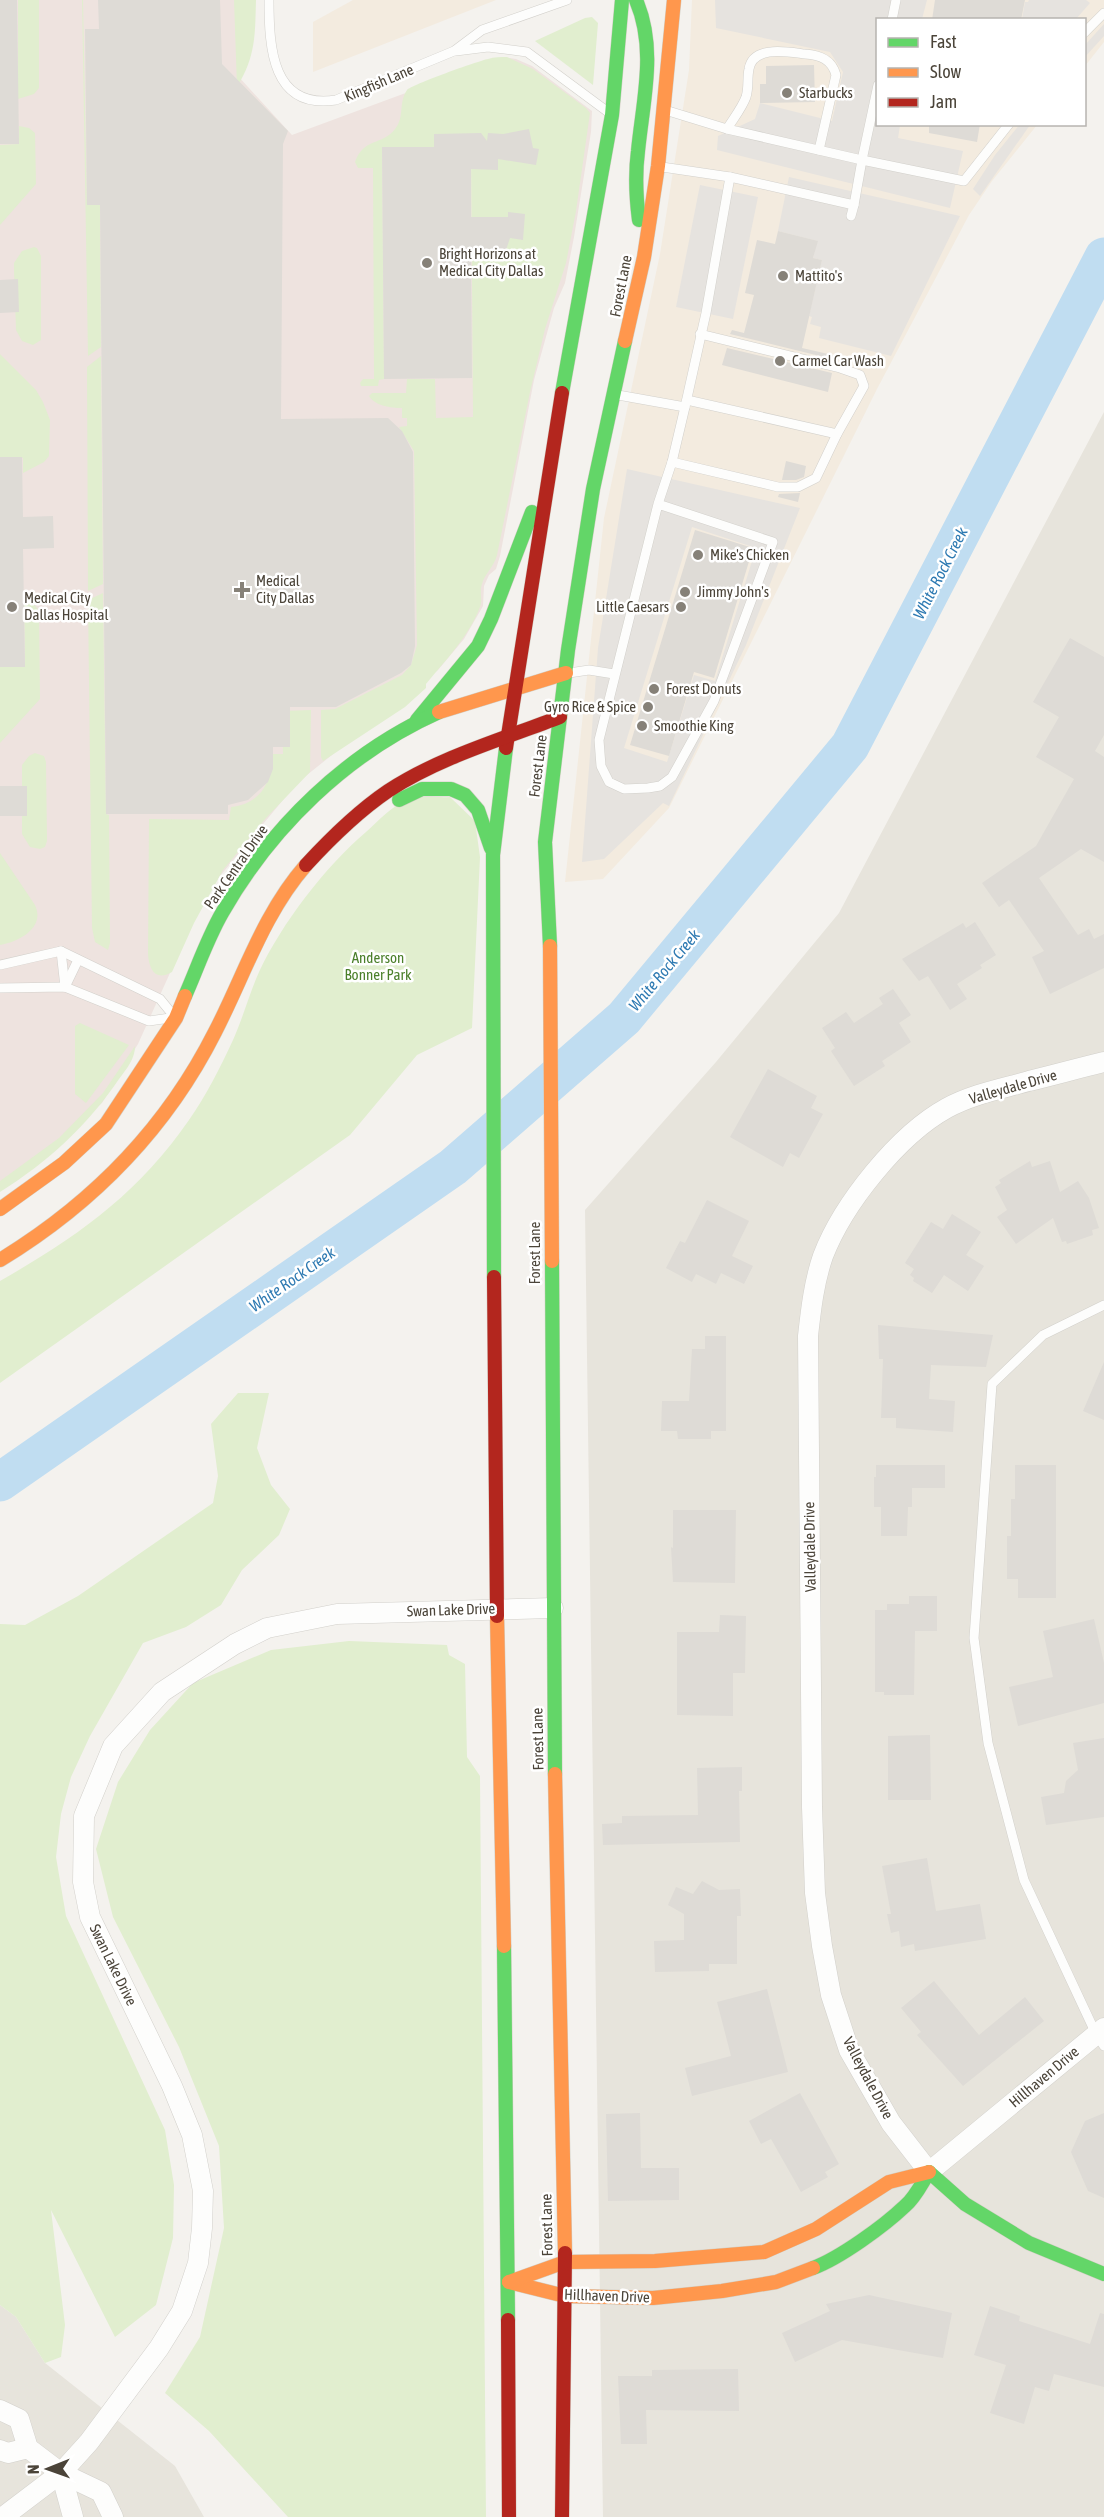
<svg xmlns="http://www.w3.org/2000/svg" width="1104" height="2517" font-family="'Asap Condensed',sans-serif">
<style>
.residential{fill:#e7e4dc}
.commercial{fill:#f3ebdf}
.medical{fill:#eee3df}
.green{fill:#e1eecf}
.parking{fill:#e6e3df;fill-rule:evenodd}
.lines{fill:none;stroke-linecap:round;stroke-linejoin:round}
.river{stroke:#c0ddf1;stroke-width:39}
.building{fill:#dedbd6}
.lane-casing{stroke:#d2d0cb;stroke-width:10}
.street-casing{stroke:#d2d0cb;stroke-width:21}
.fast-casing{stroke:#d3cfc5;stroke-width:15}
.slow-casing{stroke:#d3cfc5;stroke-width:15}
.jam-casing{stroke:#d3cfc5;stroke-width:15}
.lane{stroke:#fdfdfc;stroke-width:9}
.street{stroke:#fdfdfc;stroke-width:20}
.fast{stroke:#63d668;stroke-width:14}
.slow{stroke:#ff974d;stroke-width:14}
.jam{stroke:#b3261e;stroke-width:14}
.poi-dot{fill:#868178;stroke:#fff;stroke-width:2}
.labels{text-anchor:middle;stroke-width:5;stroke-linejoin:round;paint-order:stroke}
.street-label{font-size:15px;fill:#4b4439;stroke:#fff}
.poi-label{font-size:15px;fill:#4b4439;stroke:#fff;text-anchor:start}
.park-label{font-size:15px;fill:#4a7f2a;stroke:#fff}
.water-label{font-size:16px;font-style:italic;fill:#2e7ab2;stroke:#fff}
</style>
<rect width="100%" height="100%" fill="#f4f2ee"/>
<g class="residential">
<polygon points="1104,412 1104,2517 603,2517 585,1210 716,1062 839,913"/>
<polygon points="0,2305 16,2317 45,2363 175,2466 204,2517 0,2517"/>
</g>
<g class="commercial">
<polygon points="353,0 496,0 313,72 313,22"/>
<polygon points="692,0 1104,0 1104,42 1085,66 1084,20 878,20 878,124 1037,125 992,181 969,215 877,389 669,808 603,879 565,882 604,518 660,254 689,70"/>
</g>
<polygon class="medical" points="0,0 238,0 238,76 292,135 503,57 516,59 532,66 592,111 591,132 574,237 565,283 554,308 534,380 500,556 496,569 489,575 484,586 483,606 464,639 438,670 297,783 206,893 138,1044 102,1103 0,1188"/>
<g class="green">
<polygon points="18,0 39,0 39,88 34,94 18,99"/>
<polygon points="82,0 83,0 87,205 100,205 101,347 88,356"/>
<path d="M234,0H256C255,35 256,56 237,87Z"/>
<polygon points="592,17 598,23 593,85 535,41 585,18"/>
<path d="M507,57L533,69L586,108L590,113L576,211L566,263L545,329L530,392L497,555C494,567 485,573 482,584C479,591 483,600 480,607C469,636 445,661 426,684V688L405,707L323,761L321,757V710L335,709L402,675L411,665L417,645L414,451L399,427L407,426V418H402V408C391,408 375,406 369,396L372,393H406L407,379H435L436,418L473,417L471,147L382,148L384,379L379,380L378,386H361L360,383L363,379H374L373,168H358L355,162C364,137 382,146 395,129C405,117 398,103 407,90C411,85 478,61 488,59C494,57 501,57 507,57Z"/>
<polygon points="19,126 29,128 35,133 36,184 0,225 0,145 19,144"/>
<polygon points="34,247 37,248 41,256 41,340 33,345 22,341 16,330 14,270 14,263 22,251"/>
<polygon points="0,354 36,390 43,402 50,420 49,456 44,462 23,473 23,458 0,458"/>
<polygon points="101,356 103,584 88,591 87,367"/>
<polygon points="24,591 39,611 40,699 0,743 0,667 25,667"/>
<polygon points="103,593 106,814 109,815 110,943 108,950 95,942 92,928 88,600"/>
<path d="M311,710L310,772L266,818L223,870L194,923L172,972C155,982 149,969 148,954L149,819L229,820L231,807C261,804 272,782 272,754H283L282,711Z"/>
<polygon points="35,753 44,756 46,762 47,841 45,847 40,849 30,847 22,834 22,765 29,756"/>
<path d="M450,797L475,821L480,857L472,1028L417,1055L350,1135L0,1383V1281C77,1237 137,1195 189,1120C206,1096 220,1068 233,1040C243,1018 249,994 259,972C282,923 325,867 366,832C378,821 394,804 409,799C421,795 438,798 450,797Z"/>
<path d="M0,853L35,905C46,928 18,942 0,945Z"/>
<polygon points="80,1023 129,1045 86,1103 75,1094 75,1026"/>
<path d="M135,1046C135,1059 127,1068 119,1079C88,1125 48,1162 0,1192V1181L59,1138L103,1093Z"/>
<polygon points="238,1393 269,1393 257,1448 271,1485 290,1509 279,1535 242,1570 221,1605 186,1627 143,1643 90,1736 71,1777 61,1814 56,1857 66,1916 165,2130 174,2185 173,2238 156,2305 115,2337 51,2210 65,2325 61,2357 45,2363 16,2317 0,2305 0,1624 25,1625 78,1596 213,1503 218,1476 211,1424"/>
<polygon points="349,1641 447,1645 449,1655 465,1664 467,1757 480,1776 486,2517 288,2517 209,2431 165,2393 200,2337 224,2228 219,2146 179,2047 113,1917 96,1849 118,1782 150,1730 193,1683 271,1650"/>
</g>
<g class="parking">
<polygon points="715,0 927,0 922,19 878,20 878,124 900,125 898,138 963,151 950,208 717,150 718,136 755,119 760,103 832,121 843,72 830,52 716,28"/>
<polygon points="1029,0 1086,0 1090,3 1076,19 1022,19 1025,2 1028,2"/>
<polygon points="1104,24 1104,36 1085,57 1085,45"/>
<polygon points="1020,124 1030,125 980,196 973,189 995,155"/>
<polygon points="789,177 960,216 891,356 819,338 821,327 810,324 812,317 809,316 822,260 813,258 817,241 778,231"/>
<polygon points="700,185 758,197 733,319 676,307"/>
<path d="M627,469L800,508L746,645L669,806L663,803L604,859L582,862L598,648ZM692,527L756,548L715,681L694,675L667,762L624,748Z"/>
</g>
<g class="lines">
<polyline class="river" points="0,1482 453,1167 624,1018 850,746 1104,257"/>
</g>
<g class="building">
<polygon points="0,0 17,0 19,144 0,144"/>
<polygon points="98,0 220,0 222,64 288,131 283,144 281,419 388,418 402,431 413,452 415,646 411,665 401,673 336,707 290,707 290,747 273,747 273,769 268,782 248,800 228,805 228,814 106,814 100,205 87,205 85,29 99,29"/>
<polygon points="935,0 1025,0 1021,20 932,20"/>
<polygon points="814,65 815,102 760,103 760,84 766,84 766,66"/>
<polygon points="929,124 980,124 977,142 929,133"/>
<polygon points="529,129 533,148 539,149 536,165 498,159 498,170 471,169 471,217 508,217 508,212 525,214 523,240 510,238 502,262 471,251 472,378 384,379 382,147 434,147 434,134 481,133 487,141 488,133 503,134"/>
<polygon points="778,231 818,241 813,258 822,260 802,348 837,356 836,360 730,334 732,330 744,333 754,295 745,293 757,240 775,244"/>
<polygon points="18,279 19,312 0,313 0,280"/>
<polygon points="727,348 832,373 828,392 722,365"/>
<polygon points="0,457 22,457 23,517 53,516 54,548 23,549 25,667 0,667"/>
<polygon points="786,461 806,466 804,477 796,480 782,480"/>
<polygon points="800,493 798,502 778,497 779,494"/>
<polygon points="695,530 753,548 714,678 694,672 669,756 630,745"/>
<polygon points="1070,638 1104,657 1104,735 1095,751 1104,757 1104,862 1081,849 1039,878 1078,935 1089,929 1094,939 1104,934 1104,968 1050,994 1032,957 1044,951 1009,900 999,907 982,883 1036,846 1074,779 1036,757 1059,717 1033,702"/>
<rect x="0" y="786" width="27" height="30"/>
<polygon points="975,922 996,955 980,965 982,968 957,984 967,999 950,1010 928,976 919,981 902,959 963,923 966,928"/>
<polygon points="893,989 911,1015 899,1023 911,1042 882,1061 885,1066 854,1086 831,1051 835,1048 822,1028 846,1012 854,1023 883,1004 879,998"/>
<polygon points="768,1069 817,1096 811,1108 823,1114 799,1158 790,1153 783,1167 730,1137"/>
<polygon points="1030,1161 1032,1167 1050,1161 1060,1192 1078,1181 1089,1198 1099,1228 1092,1230 1093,1235 1067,1244 1066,1241 1062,1242 1053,1218 1016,1244 997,1217 1007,1210 995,1187 1001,1183 999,1180"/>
<polygon points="707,1200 749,1221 732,1256 753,1266 744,1284 721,1273 716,1284 696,1274 692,1282 666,1268 680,1241 685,1243"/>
<polygon points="952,1214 981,1232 966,1255 984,1266 968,1291 944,1275 932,1293 913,1281 914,1278 910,1275 914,1269 905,1263 931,1222 943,1229"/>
<polygon points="878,1325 993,1335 986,1367 931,1365 929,1399 955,1401 953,1432 896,1428 896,1418 881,1418 883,1359 879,1359"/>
<polygon points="705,1336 726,1336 726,1431 711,1431 711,1439 678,1439 677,1431 661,1431 662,1401 689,1401 692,1349 705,1349"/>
<polygon points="1104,1362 1104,1420 1083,1411"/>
<polygon points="876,1465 945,1465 945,1488 912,1488 912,1507 908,1507 907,1536 881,1536 881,1507 874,1507 874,1477 876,1477"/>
<polygon points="1015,1465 1056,1465 1056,1598 1018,1598 1018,1579 1007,1579 1007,1536 1011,1536 1011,1499 1015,1499"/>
<polygon points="673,1510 736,1510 735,1583 673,1582 671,1547 673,1548"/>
<polygon points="909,1596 937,1596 937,1631 915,1631 914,1695 884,1695 884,1692 875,1692 875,1610 887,1610 887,1604 909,1604"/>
<polygon points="720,1615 746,1616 745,1673 733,1673 733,1716 677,1715 677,1632 719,1632"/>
<polygon points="1094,1619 1104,1663 1104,1703 1018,1726 1009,1687 1053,1677 1043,1631"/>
<polygon points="930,1735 931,1800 888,1800 888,1736"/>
<polygon points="1104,1738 1104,1817 1046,1825 1041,1797 1064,1793 1066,1781 1078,1770 1073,1743"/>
<polygon points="742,1767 742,1791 739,1791 740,1842 603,1845 602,1824 622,1823 622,1816 698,1815 697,1768"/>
<polygon points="927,1858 936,1911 980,1904 986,1939 915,1951 914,1944 901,1947 899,1931 891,1933 887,1914 891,1914 882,1866"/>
<polygon points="702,1881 719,1890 740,1889 741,1916 737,1916 737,1964 709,1964 709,1971 655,1972 654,1941 684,1940 684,1914 668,1905 676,1887 693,1894"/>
<polygon points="934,1981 979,2035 1025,1997 1044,2021 963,2086 917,2035 921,2032 901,2008"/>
<polygon points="767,1989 788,2072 692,2096 685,2068 731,2056 717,2002"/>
<polygon points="800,2093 839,2164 825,2172 828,2177 801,2192 771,2139 761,2144 749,2121"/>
<polygon points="640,2113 641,2168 679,2168 679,2200 608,2201 606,2114"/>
<polygon points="1104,2113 1104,2198 1088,2191 1071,2152 1085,2121"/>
<polygon points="869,2295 952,2313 943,2358 842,2340 795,2362 782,2333 830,2311 826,2304"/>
<polygon points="990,2306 1020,2316 1019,2321 1090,2344 1100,2313 1104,2314 1104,2387 1054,2374 1049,2391 1035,2387 1024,2424 990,2413 1006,2365 974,2355"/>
<polygon points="738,2369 739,2411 646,2410 647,2444 621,2444 618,2376 652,2376 652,2370"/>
</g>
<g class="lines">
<defs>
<g id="lane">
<path d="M269,0C269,48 272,110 336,100L454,51L482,30L567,0"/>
<polyline points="892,20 896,0"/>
<polyline points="1084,33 1104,13"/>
<polyline points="456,51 488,47 527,52 608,112"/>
<polyline points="665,110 727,129 862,160 878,85"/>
<path d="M727,129C733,119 742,108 746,97C749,88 747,78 749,69C753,45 788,52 805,54C821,55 832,60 836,75L819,150"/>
<polyline points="662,167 730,177 854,205 851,216"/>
<polyline points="854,205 862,160 964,181 1009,124"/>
<polyline points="618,395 685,407 706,313 730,177"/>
<polyline points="687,400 837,434"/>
<polyline points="672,462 778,487 798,487 816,478 837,434 864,386 860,375 840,368 700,334"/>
<polyline points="658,504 773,542 714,701 672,777 660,786 648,788 624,789 609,782 601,766 599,740 658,504 672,462 685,407"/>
<polyline points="569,673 589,670 614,674"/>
<polyline points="61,951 65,987"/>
<polyline points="0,965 61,951 160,999 173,1015"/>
<polyline points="65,987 78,960"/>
<polyline points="0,988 65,987 149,1021 170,1018"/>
<polyline points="1104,1305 1043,1335 992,1384 974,1638 988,1743 1024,1880 1096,2034 1104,2046"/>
</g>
<g id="street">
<path d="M1104,1062C1079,1068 1054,1075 1029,1081C1001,1089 973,1094 947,1108C898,1135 843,1204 823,1256C814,1282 811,1309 808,1336L812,1807L815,1893L822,1946L831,1995L849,2050L891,2123L929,2172L1104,2028"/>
<polyline points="0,2410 19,2419 28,2448 61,2473 101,2492 113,2517"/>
<polyline points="0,2450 8,2453 28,2448"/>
<polyline points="61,2473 73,2517"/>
<polyline points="3,2517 61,2473 89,2442 159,2348 182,2311 198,2263 202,2228 203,2191 192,2135 172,2086 90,1917 83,1882 84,1816 113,1746 162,1692 235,1644 267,1628 337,1614 553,1608"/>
</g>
<g id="fast">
<path d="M636,0C657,49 643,100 638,151C635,174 636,197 639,220"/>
<polyline points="562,393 612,115 622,0"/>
<polyline points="417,720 478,646 491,619 532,512"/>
<polyline points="399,800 422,789 451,789 465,795 478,810 491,848"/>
<polyline points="550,946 545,842 568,650 593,489 625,341"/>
<path d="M185,996C197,969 207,939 222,913C271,827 347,753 439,712"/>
<polyline points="552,1261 555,1774"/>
<polyline points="494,1277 493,855 506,748"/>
<polyline points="504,1946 508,2320"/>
<polyline points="929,2172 965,2204 1029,2243 1104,2274"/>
<path d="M813,2268C840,2258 884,2226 905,2206C915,2198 922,2183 929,2172"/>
</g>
<g id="slow">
<polyline points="625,341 644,257 658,166 674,0"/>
<polyline points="439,712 566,673"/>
<polyline points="550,946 552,1261"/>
<polyline points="0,1209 64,1163 106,1124 176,1018 185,996"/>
<path d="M0,1260C92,1204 166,1129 215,1032C244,976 263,914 306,865"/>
<polyline points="497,1616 504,1946"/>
<polyline points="555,1774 565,2253"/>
<polyline points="509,2282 565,2296 653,2298 722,2291 776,2282 813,2268"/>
<polyline points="509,2282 565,2262 655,2261 764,2252 816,2229 889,2182 929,2172"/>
</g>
<g id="jam">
<polyline points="506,748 562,393"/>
<path d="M306,865C329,840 360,810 388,791C440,757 503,739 560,717"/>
<polyline points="494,1277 497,1616"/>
<polyline points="508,2320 509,2517"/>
<polyline points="562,2517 565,2253"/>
</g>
</defs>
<use href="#lane" class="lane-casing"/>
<use href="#street" class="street-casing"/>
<use href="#fast" class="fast-casing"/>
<use href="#slow" class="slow-casing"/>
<use href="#jam" class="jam-casing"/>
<use href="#lane" class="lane"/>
<use href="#street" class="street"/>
<use href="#fast" class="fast"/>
<use href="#slow" class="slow"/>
<use href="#jam" class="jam"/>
</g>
<g class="poi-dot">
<circle cx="787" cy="93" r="6"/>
<circle cx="427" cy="263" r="6"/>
<circle cx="783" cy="276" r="6"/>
<circle cx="780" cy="361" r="6"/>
<circle cx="698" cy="555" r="6"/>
<path d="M239 581h6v6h6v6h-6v6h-6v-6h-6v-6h6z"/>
<circle cx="685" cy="592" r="6"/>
<circle cx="12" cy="607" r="6"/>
<circle cx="681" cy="607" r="6"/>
<circle cx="654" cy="689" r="6"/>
<circle cx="648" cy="707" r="6"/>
<circle cx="642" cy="726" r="6"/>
</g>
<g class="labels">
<g class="street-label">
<text transform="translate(379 83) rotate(-23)" y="5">Kingfish Lane</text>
<text transform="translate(621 286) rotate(-79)" y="5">Forest Lane</text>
<text transform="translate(538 766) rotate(-83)" y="5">Forest Lane</text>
<text transform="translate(236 867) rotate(-55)" y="5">Park Central Drive</text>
<text transform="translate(1013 1087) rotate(-16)" y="5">Valleydale Drive</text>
<text transform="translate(535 1253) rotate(-90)" y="5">Forest Lane</text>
<text transform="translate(810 1547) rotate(-91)" y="5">Valleydale Drive</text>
<text transform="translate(451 1610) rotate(-2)" y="5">Swan Lake Drive</text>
<text transform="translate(538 1739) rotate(-91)" y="5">Forest Lane</text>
<text transform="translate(113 1965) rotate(64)" y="5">Swan Lake Drive</text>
<text transform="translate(1044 2077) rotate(-40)" y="5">Hillhaven Drive</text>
<text transform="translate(868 2078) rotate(62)" y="5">Valleydale Drive</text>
<text transform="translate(547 2225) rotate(-91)" y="5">Forest Lane</text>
<text transform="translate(607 2296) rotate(2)" y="5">Hillhaven Drive</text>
</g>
<g class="poi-label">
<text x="799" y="98">Starbucks</text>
<text x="439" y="259">Bright Horizons at<tspan x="439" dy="17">Medical City Dallas</tspan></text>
<text x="795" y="281">Mattito's</text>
<text x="792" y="366">Carmel Car Wash</text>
<text x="710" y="560">Mike's Chicken</text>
<text x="256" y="586">Medical<tspan x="256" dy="17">City Dallas</tspan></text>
<text x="697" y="597">Jimmy John's</text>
<text x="24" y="603">Medical City<tspan x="24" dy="17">Dallas Hospital</tspan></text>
<text x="669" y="612" text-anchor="end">Little Caesars</text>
<text x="666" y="694">Forest Donuts</text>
<text x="636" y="712" text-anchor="end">Gyro Rice &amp; Spice</text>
<text x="654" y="731">Smoothie King</text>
</g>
<g class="park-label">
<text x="378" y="963">Anderson<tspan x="378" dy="17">Bonner Park</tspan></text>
</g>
<g class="water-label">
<text transform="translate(940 573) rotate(-63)" y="6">White Rock Creek</text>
<text transform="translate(664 970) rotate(-50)" y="6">White Rock Creek</text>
<text transform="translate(292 1279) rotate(-35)" y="6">White Rock Creek</text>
</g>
</g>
<rect x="876" y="18" width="210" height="108" fill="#ffffff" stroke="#b7b4b0" stroke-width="1.5"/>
<rect x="888" y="38" width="30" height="9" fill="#63d668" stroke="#b7b4b0" stroke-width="1.5"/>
<text x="930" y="48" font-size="18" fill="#4b4439">Fast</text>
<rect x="888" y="68" width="30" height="9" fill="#ff974d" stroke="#b7b4b0" stroke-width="1.5"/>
<text x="930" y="78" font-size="18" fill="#4b4439">Slow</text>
<rect x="888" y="98" width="30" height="9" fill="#b3261e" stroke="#b7b4b0" stroke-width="1.5"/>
<text x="930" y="108" font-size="18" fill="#4b4439">Jam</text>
<g transform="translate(48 2469) rotate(269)" stroke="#ffffff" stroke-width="4.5" paint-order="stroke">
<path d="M0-4.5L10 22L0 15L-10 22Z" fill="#4b4439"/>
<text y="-9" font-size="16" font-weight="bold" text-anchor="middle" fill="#4b4439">N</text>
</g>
</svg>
